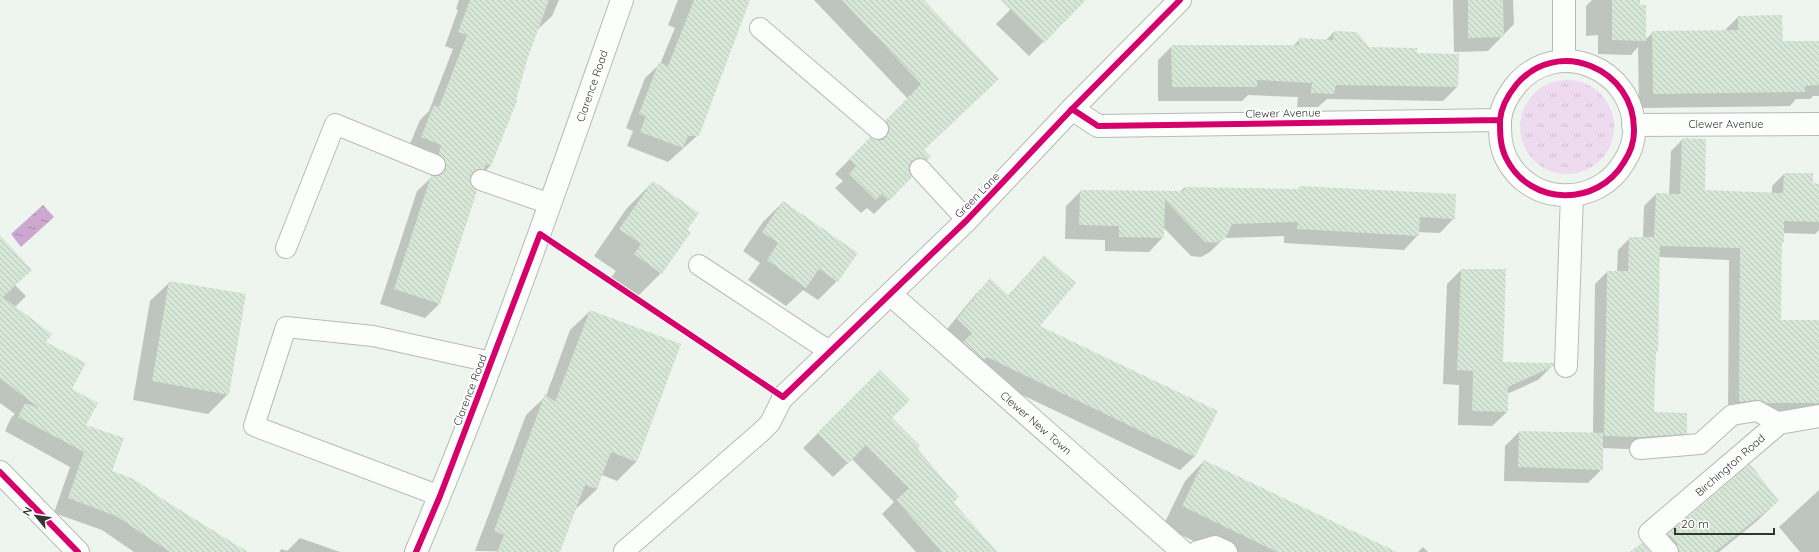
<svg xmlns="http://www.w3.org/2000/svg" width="1819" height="552" font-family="Quicksand,sans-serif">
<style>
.grass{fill:url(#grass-tufts)}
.water{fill:url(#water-ripples)}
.shadow{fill:#0003}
.building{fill:url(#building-back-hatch)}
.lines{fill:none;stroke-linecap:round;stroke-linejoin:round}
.service-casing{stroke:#b6bbb6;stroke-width:22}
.minor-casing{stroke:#b6bbb6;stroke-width:24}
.tertiary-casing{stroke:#b6bbb6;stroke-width:24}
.secondary-casing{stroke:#b6bbb6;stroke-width:24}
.path{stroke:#d4d7d4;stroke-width:2.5;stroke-dasharray:3 2;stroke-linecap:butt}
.service{stroke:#fcfefc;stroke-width:20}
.minor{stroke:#fcfefc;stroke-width:22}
.tertiary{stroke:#fcfefc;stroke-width:22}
.secondary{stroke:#fcfefc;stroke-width:22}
.cycleway-casing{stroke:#fff;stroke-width:8}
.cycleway{stroke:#d6006c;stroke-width:6}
.labels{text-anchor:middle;stroke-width:4;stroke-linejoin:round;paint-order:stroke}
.street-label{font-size:11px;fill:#313631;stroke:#fff}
</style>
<defs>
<pattern id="grass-tufts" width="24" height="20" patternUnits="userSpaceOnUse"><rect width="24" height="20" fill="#eedbf0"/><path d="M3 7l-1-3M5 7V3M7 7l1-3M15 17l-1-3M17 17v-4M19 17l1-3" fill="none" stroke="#cdbdce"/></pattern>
<pattern id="water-ripples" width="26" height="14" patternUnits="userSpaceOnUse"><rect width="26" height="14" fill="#cca7d0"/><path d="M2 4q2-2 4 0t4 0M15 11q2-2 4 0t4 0" fill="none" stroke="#a689a9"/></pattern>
<pattern id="building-back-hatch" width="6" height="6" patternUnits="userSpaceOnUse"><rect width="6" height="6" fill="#d7e7d7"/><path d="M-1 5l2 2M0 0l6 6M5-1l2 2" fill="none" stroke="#b9c7b9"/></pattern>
</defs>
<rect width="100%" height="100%" fill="#eef5ee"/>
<circle class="grass" cx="1567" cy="127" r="47"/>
<polygon class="water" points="43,205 54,217 21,247 11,234"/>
<g class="shadow">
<polygon points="459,0 559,0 552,16 537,30 490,166 476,180 473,179 469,183 472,188 476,191 439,304 425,318 380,304 417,191 432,177 430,173 407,151 420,120 429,111 453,49 445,46 458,10 456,9"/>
<polygon points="678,0 748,0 698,135 668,162 627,146 633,131 626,128 645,78 660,64 675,28 668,25"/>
<polygon points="814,0 922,0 923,150 930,157 912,174 909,173 911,177 874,214 867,208 861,213 835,188 843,181 835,174 856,153 876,141 872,135 908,99"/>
<polygon points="1020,0 1085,0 1029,56 996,24"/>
<polygon points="1453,0 1513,0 1514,24 1488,51 1454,52"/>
<polygon points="1592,0 1639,0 1645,40 1653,32 1724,31 1738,17 1782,42 1819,42 1819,96 1813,96 1810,99 1796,99 1790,106 1639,108 1638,47 1631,55 1598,54 1598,35 1586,36 1586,6"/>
<polygon points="1334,32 1369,48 1416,54 1457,87 1443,101 1327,99 1318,107 1297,107 1298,97 1248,95 1242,101 1158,101 1158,60 1172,46 1293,46 1300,39 1325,41"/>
<polygon points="1683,139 1704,191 1772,193 1772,186 1784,174 1812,184 1819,184 1819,230 1815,234 1783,233 1783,242 1781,243 1780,321 1819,321 1819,406 1811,414 1728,414 1729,260 1659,257 1657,351 1655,353 1653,412 1686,433 1674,445 1627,449 1602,448 1602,469 1588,483 1504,481 1505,446 1519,432 1593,433 1595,284 1607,272 1617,272 1618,250 1630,238 1643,238 1644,206 1656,194 1669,195 1671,151"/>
<polygon points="653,182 685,231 661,273 635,299 608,281 616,271 594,256 627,208"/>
<polygon points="1300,187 1454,218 1440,233 1418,232 1418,235 1404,250 1284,243 1284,236 1224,238 1210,252 1201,257 1191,256 1163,227 1163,237 1149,252 1105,251 1105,240 1065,239 1066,206 1081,191 1180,192 1184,188 1297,190"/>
<polygon points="783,202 837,281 818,300 803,290 786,306 748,280 760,263 743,251 763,222"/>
<polygon points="0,237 15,285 26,296 15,307 45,342 71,389 85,425 111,472 236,552 134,552 102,530 54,513 70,467 5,431 11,418 15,414 0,403"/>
<polygon points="1044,256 1039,326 1195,456 1180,470 972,371 943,334 976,294 990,280 1008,296"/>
<polygon points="1461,270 1502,363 1553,365 1538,380 1507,394 1507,412 1492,426 1458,425 1459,385 1443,384 1447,284"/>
<polygon points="170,282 228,394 208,414 133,400 150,301"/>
<polygon points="590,311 637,461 617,481 602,475 597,489 577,508 575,507 559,552 475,551 526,415 546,396 570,330"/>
<polygon points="880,372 891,418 958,497 952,503 996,552 916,552 882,514 894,502 852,459 833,477 803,448"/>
<polygon points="1204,461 1394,552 1216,552 1163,526 1185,481"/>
<polygon points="1750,466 1778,501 1757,521 1719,552 1651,552 1669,535"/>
<polygon points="1819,490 1819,552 1800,552 1779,527"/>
<polygon points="300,538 340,552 279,552 282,549 287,551"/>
<polygon points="1423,547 1428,552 1418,552"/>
</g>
<g class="building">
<polygon points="470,0 549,0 528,57 516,100 517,101 491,166 486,164 484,169 478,169 474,171 470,176 470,183 473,188 477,191 440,304 394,289 431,176 437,176 442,174 446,169 446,164 444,158 439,154 441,145 421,137 434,105 439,107 467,35 458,32"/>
<polygon points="694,0 750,0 699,136 688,136 683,148 640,132 646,116 639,114 659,62 668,66"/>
<polygon points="842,0 924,0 999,79 924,150 931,157 927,160 918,158 912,161 909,165 909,171 912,177 889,201 882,194 876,200 849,174 856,166 849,159 870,137 876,140 882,140 886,137 889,131 889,125 886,120 921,84"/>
<polygon points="1001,0 1086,0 1044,43"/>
<polygon points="1468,0 1503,0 1504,37 1468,38"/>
<polygon points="1612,0 1640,0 1640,5 1646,5 1646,41 1612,40"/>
<polygon points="1782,15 1783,41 1819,41 1819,85 1805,86 1805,92 1653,94 1652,31 1738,30 1738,16"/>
<polygon points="1334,31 1357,32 1369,47 1417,48 1417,53 1459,54 1458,87 1336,85 1334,94 1311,93 1312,83 1257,80 1257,87 1172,87 1171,45 1299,45 1299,38 1333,40"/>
<polygon points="1682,138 1706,139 1705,190 1783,193 1784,173 1813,173 1813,183 1819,184 1819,222 1784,221 1784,242 1782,242 1781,320 1819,320 1819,403 1766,403 1755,400 1739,402 1740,248 1660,246 1658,352 1656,352 1654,412 1687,413 1687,434 1640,437 1604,436 1607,271 1628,271 1629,237 1654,237 1656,193 1680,194"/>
<polygon points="653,181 699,213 687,230 691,232 662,274 634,254 641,244 619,229"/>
<polygon points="1299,186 1456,194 1455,219 1420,217 1419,236 1297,229 1298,222 1232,224 1226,238 1216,243 1205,242 1165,200 1164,238 1119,237 1119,226 1079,225 1080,190 1184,191 1184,187 1299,189"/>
<polygon points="783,201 858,253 838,282 819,269 806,288 767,260 778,243 762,232"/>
<polygon points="0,235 32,270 3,297 52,334 46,342 86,363 72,389 98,403 86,425 124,438 112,471 134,479 164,500 248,552 170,552 116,516 68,498 84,452 18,417 25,403 39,408 0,378"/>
<polygon points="1044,255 1076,283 1040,326 1218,411 1195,457 987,357 984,360 963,342 972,333 957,319 990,278 1009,296"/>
<polygon points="1461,269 1506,269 1503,362 1554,363 1554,366 1508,387 1508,412 1472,411 1473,371 1457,370"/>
<polygon points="169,281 246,294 229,395 152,381"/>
<polygon points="590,310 681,344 637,462 611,452 597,489 585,485 560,552 497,552 504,535 494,531 545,394 555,402"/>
<polygon points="880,370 910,400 892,418 920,446 917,450 959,497 953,502 998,552 942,552 896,500 909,488 866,445 848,464 817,433"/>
<polygon points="1519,431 1603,433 1603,470 1518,467"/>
<polygon points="1204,460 1397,552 1277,552 1182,506"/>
<polygon points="1750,464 1779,501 1715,552 1679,552 1677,544 1668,534"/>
<polygon points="1642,543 1650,552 1630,552"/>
</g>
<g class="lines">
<defs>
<g id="service">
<polyline points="760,28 878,129"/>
<polyline points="920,169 967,220"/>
<polyline points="481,180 550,204"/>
<polyline points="286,248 335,124 435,165"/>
<polyline points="699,265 829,351"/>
<polyline points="1640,449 1700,444 1732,415 1757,411 1779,423"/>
<polyline points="440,496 254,426 286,327 373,336 491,362"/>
<polyline points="624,551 761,432 770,423 783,397"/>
</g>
<g id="minor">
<polyline points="1564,0 1564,61"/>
<path d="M1072,109L1098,126L1500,120C1501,107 1508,95 1516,85C1557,36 1635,68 1634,131C1634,141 1630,153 1624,162C1598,207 1530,207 1506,158C1500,146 1500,133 1500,120"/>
<polyline points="1633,125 1819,124"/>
<polyline points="890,294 1183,552"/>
<polyline points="1566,366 1572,195"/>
<polyline points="783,397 967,220 1072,109 1180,0"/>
<polyline points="1198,552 1215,547 1226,552"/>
<polyline points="1667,552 1650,533 1779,423 1819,416"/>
</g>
<polyline id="tertiary" points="0,472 78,552"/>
<path id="secondary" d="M416,552C493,371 557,185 622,0"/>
</defs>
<use href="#service" class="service-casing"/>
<use href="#minor" class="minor-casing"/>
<use href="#tertiary" class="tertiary-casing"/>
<use href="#secondary" class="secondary-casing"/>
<polyline class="path" points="564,250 760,382"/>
<use href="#service" class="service"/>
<use href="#minor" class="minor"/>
<use href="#tertiary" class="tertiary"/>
<use href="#secondary" class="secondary"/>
<defs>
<g id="cycleway">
<path d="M1072,109L1098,126L1500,120C1501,107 1508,95 1516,85C1557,36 1635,68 1634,131C1634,141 1630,153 1624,162C1598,207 1530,207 1506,158C1500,146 1500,133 1500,120"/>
<polyline points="0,472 78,552"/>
<polyline points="416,552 440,496 540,234 783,397 967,220 1072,109 1180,0"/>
</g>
</defs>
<use href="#cycleway" class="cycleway-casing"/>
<use href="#cycleway" class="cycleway"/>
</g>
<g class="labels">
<g class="street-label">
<text transform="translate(592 86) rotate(-71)" y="4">Clarence Road</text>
<text transform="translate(1283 113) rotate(-1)" y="4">Clewer Avenue</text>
<text x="1726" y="128">Clewer Avenue</text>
<text transform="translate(977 195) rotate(-46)" y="4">Green Lane</text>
<text transform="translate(470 390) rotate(-69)" y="4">Clarence Road</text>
<text transform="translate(1036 423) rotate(41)" y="4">Clewer New Town</text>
<text transform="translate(1730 465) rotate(-41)" y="4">Birchington Road</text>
</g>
</g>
<g transform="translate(36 516) rotate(299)" stroke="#ffffff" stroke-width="3" paint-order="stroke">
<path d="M0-3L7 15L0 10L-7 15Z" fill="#313631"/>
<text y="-6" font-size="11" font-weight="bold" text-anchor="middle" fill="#313631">N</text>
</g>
<path d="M1675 528v6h99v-6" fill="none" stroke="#313631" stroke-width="2"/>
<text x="1681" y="528" font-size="12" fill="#313631" stroke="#ffffff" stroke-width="3" paint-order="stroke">20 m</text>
</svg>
